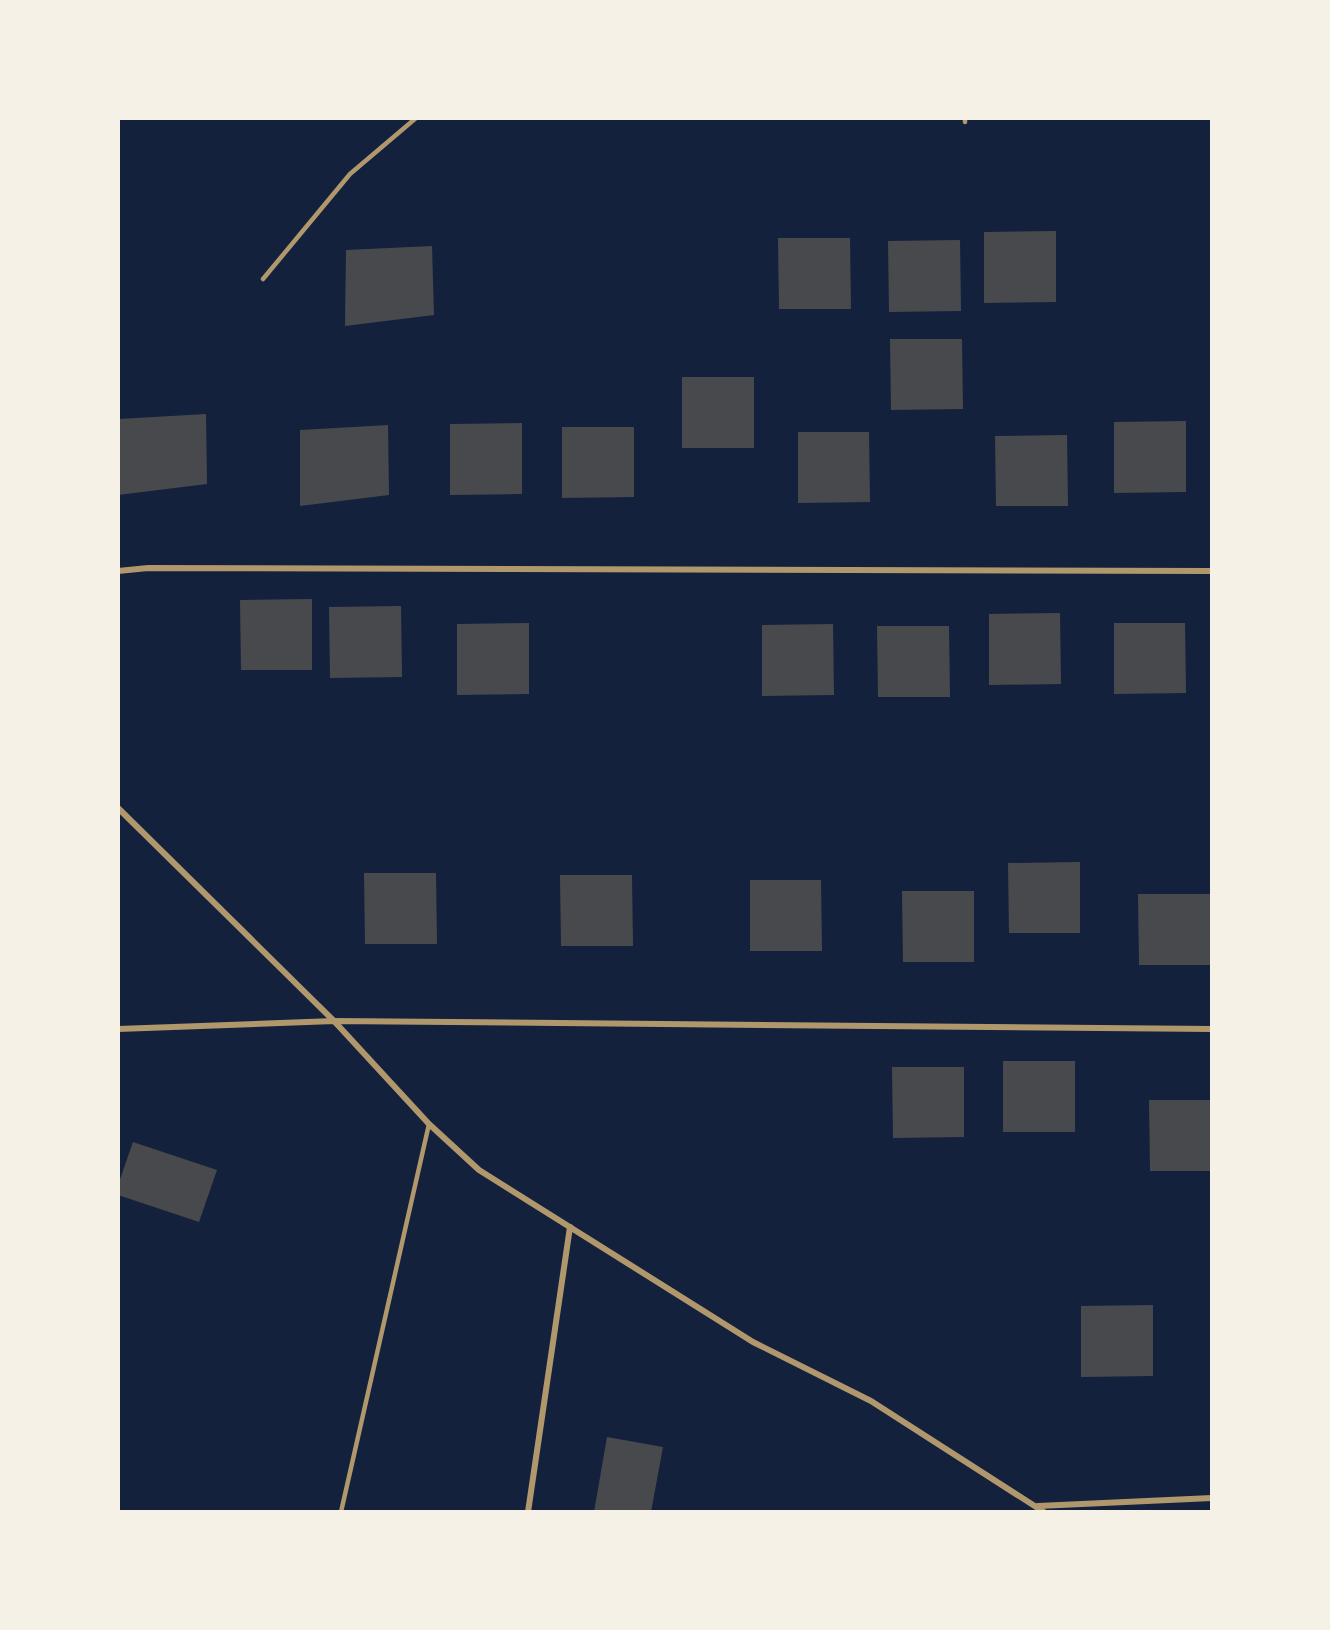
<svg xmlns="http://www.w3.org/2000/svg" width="1330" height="1630" font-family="Literata,serif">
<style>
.building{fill:#48494c}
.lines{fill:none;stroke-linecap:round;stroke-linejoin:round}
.service{stroke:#b1986c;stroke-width:4.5}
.minor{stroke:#b1986c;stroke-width:6}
</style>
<rect width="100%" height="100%" fill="#14213d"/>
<g class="building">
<polygon points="1056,231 1056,302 984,303 984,232"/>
<polygon points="778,238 850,238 851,309 779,309"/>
<polygon points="960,240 961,311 889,312 888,241"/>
<polygon points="432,246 434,315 345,326 346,250"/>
<polygon points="890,339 962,339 963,409 891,410"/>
<rect x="682" y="377" width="72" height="71"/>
<polygon points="206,414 207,484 118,495 119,419"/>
<polygon points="1186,421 1186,492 1114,493 1114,422"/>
<polygon points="522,423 522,494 450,495 450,424"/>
<polygon points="388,425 389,495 300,506 300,430"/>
<polygon points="562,427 634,427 634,497 562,498"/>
<polygon points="798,432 869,432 870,502 798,503"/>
<polygon points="1067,435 1068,506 996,506 995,436"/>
<polygon points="312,599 312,670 241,670 240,600"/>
<polygon points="401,606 402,677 330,678 329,607"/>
<polygon points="1060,613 1061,684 989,685 989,614"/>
<polygon points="529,623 529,694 457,695 457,624"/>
<polygon points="1114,623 1185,623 1186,693 1114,694"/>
<polygon points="833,624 834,695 762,696 762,625"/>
<polygon points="877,626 949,626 950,697 878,697"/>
<polygon points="1080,862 1080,933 1009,933 1008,863"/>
<polygon points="364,873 436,873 437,944 365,944"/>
<polygon points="560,875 632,875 633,946 561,946"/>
<polygon points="750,880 821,880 822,951 750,951"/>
<polygon points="902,891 974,891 974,962 903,962"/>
<polygon points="1138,894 1210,894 1210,965 1139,965"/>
<rect x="1003" y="1061" width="72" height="71"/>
<polygon points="892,1067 964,1067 964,1137 893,1138"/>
<polygon points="1149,1100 1212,1100 1212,1171 1150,1171"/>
<polygon points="133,1142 217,1170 199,1222 118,1195 118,1185"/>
<polygon points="1153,1305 1153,1376 1081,1377 1081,1306"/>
<polygon points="607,1437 663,1447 651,1512 594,1512"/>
</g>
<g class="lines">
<g class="service">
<polyline points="965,118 965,122"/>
<polyline points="263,279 350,174 416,118"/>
<polyline points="341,1512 429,1124"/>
</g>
<g class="minor">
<polyline points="118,571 148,568 1212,571"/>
<polyline points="118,808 334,1021 429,1124 479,1170 753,1342 871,1401 1044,1512"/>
<polyline points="118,1029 334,1021 1212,1029"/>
<polyline points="1038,1506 1212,1498"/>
<polyline points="528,1512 570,1227"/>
</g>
</g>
<rect width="1330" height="1630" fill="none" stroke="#f6f1e7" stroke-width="240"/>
</svg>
